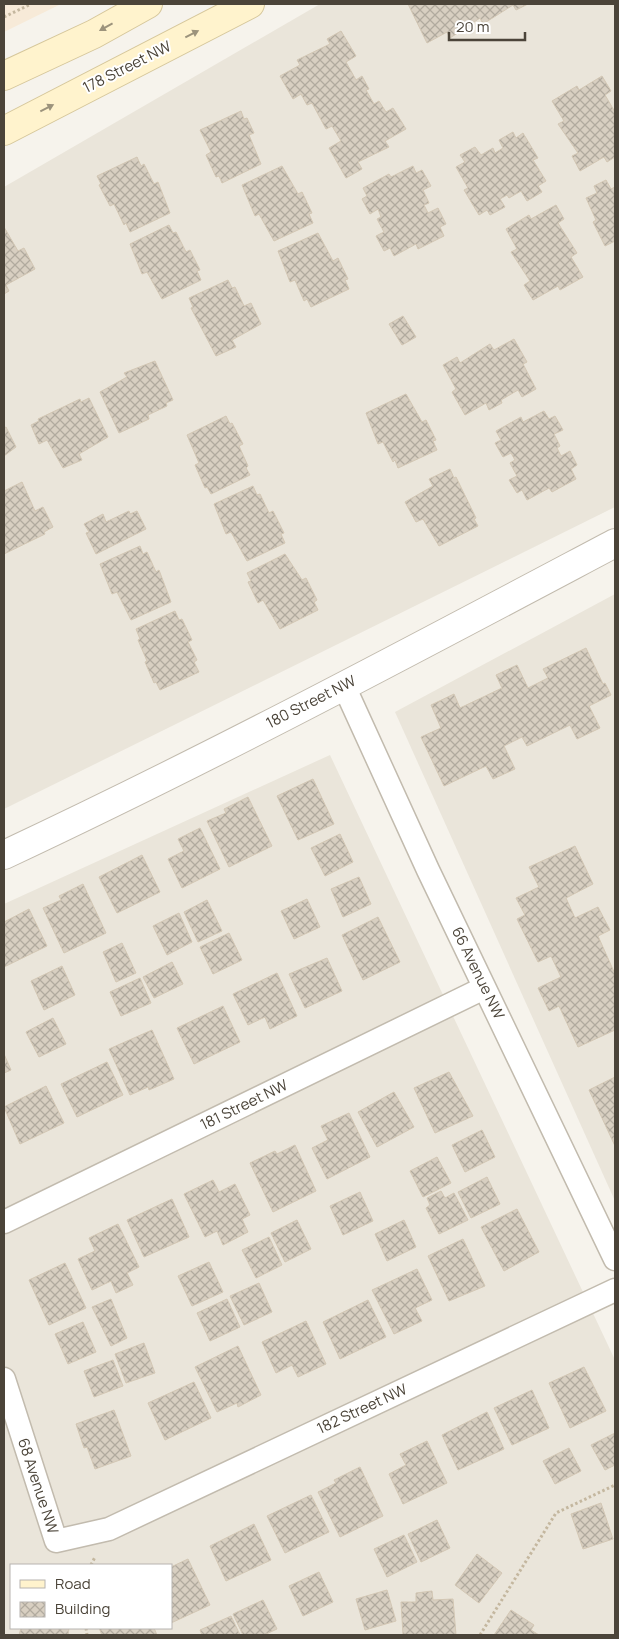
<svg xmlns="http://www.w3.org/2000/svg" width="619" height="1639" font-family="Manrope,sans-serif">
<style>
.residential{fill:#eae5da;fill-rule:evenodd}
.commercial{fill:#f7ead8}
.building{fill:url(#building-cross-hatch);stroke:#d3c7b4}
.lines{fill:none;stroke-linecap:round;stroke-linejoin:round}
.minor-casing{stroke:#c2bbae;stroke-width:25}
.tertiary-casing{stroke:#c2bbae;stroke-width:30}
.secondary-casing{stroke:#d6c79b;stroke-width:30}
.path{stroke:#c4b79f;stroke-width:3;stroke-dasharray:2.5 2.5;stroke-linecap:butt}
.minor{stroke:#fff;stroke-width:22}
.tertiary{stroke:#fff;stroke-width:28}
.secondary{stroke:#fff3cd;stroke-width:28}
.oneway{fill:#9c937c}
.labels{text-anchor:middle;stroke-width:4;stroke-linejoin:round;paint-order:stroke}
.street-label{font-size:15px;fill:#4b4439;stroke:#fff}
</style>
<defs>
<pattern id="building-cross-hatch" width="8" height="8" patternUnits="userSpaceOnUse" patternTransform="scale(1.25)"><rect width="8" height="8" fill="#d8cfc1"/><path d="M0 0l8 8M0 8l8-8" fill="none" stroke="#b1aa9e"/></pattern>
</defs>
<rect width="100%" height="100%" fill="#f6f3ec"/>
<g class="residential">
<polygon points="320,4 615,4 615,507 4,809 4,187"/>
<polygon points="615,594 615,1201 395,712"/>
<path d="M330,755L615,1360V1635H4V904ZM11,1565H171V1628H11Z"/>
</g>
<polygon class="commercial" points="4,4 61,4 4,32"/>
<g class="building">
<polygon points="408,4 528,4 516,10 513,5 483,24 480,18 450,38 447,32 427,43"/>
<polygon points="341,31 356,56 346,62 356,80 362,76 369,89 366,90 374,104 379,101 386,112 393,108 406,129 385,141 389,147 358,162 362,169 346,178 329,148 341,141 332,126 326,129 312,103 307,105 301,94 293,99 280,76 300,65 297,60 330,44 327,39"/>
<polygon points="602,76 611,91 605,95 615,112 615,157 607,162 604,157 580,171 572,156 578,153 558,124 564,121 552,101 577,86 579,90"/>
<polygon points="241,111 244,119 247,118 254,133 249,135 261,164 222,183 219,176 216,177 206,155 211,152 200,130"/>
<polygon points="513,132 516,138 523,133 538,158 533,160 546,181 538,186 542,192 527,201 521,191 509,198 507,195 500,199 505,207 490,215 487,210 479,215 464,190 468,188 456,167 465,162 460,155 475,147 481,155 493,148 495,153 503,148 499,140"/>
<polygon points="137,157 141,166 144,164 154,184 158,182 170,213 130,232 126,223 124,225 114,204 110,206 99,185 101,184 97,176"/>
<polygon points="282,166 298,194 302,192 312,213 309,214 313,223 274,241 259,214 255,216 242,185"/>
<polygon points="413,166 416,173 422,170 431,186 423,190 429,203 424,205 428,213 438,208 446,224 440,227 444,236 418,249 416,244 394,256 390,248 384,251 376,236 384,232 377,219 381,217 378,209 370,214 362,199 367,196 363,188 389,174 391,177"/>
<polygon points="606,180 611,189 615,187 615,241 605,246 593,222 596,220 586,198 597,193 594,186"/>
<polygon points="556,205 564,219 558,223 577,253 571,257 583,277 560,290 558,286 533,300 524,285 530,281 511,252 517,249 506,229 529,215 531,219"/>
<polygon points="169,225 173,233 176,232 186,252 190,250 200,270 197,271 201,280 162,299 147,272 142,274 130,244"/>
<polygon points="4,227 18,251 24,248 35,269 6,285 9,291 4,294"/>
<polygon points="318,233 333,261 338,258 348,279 345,280 349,289 311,307 307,299 304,301 295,280 290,282 278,251"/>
<polygon points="228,280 232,288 235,287 244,306 251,303 261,324 232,340 236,347 216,356 191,308 193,307 189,298"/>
<polygon points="403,316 416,337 402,345 389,324"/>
<polygon points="514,339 527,362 523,364 536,389 522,397 518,390 501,400 502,403 489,410 486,403 465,415 452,392 456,389 443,365 457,357 460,363 490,344 494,350"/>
<polygon points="155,361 173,400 166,403 167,406 148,415 149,419 119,433 100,392 127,377 124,373"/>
<polygon points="406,394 422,422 426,420 436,440 433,441 437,450 398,468 395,460 393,462 383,442 378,444 366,413"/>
<polygon points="89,398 108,437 79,454 82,460 63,468 47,440 39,444 31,425 39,421 38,419 80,399 81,402"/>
<polygon points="544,411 549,419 555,416 563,430 554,434 560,446 557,448 561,456 570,451 577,465 571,469 576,479 552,492 549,488 527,500 522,490 517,493 509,480 517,476 510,463 515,460 511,453 503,457 495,443 501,440 496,431 521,417 523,422"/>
<polygon points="226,416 230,424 232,423 243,444 239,446 248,466 246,468 250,475 211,494 207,487 205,488 195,465 199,463 187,435"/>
<polygon points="6,427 16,447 4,456 4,428"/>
<polygon points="450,469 454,478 456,477 476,518 474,519 478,526 439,546 423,519 416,522 405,502 433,486 429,479"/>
<polygon points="22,482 35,511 43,507 53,527 44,532 45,534 4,554 4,491"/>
<polygon points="253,486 257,495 260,494 269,513 273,511 284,533 281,534 285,543 247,561 231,532 226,534 214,504"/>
<polygon points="129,511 130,514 137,511 146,529 96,554 86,533 89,532 84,524 103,514 106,522"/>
<polygon points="140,546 143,554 147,552 156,572 159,570 171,602 131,620 117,592 112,594 100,564"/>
<polygon points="285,554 302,580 306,578 317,600 314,602 318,610 280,629 263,600 258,603 248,582 251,581 247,573"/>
<polygon points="175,611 179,620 182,619 192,640 188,642 197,660 194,662 199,672 160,690 156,682 154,683 145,662 147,661 138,640 140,639 136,629"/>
<polygon points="586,648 603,684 605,683 611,695 589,706 600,728 577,739 570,725 527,746 522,737 504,746 515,769 493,779 486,766 444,786 421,737 441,728 431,705 454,694 460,708 502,688 496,675 517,665 528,688 548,678 543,669"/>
<polygon points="313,779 334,824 298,840 277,796"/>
<polygon points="248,797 272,846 229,867 207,821 226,813 224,809"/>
<polygon points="200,828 220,869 182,888 168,859 184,851 178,839"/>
<polygon points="340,834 353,862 325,876 311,848"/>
<polygon points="575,846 593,884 566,898 575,918 598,907 610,930 598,936 615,974 615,1030 578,1047 559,1006 549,1011 538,988 561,977 551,956 538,962 517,919 525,915 516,898 539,887 529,867"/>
<polygon points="142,855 160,892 117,913 99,877"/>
<polygon points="359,877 371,904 343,917 331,889"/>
<polygon points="83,884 106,933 64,953 43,908 61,900 59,896"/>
<polygon points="307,899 320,927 294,939 281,911"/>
<polygon points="207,900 222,931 198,942 184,912"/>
<polygon points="29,909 47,946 4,967 4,922"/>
<polygon points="179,913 192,942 167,955 153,926"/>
<polygon points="378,917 400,962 363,980 342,935"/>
<polygon points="229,933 242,960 213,974 200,947"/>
<polygon points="122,943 136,973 116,982 103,952"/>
<polygon points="327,958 342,991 305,1008 289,974"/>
<polygon points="172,962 183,984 154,998 143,977"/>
<polygon points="62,966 75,995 44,1010 31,981"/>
<polygon points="277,973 297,1016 270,1029 265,1017 248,1025 233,994"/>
<polygon points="140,978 151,1003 121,1016 110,992"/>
<polygon points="223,1006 240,1042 194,1064 177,1028"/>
<polygon points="53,1018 66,1044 39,1057 26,1032"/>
<polygon points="152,1030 174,1079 149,1090 148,1087 130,1095 109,1049"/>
<polygon points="4,1054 11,1070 4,1073"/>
<polygon points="107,1062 123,1095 77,1117 61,1084"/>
<polygon points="449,1072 473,1116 435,1133 414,1088"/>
<polygon points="615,1077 615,1146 589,1090"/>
<polygon points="46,1086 64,1123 20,1144 4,1107"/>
<polygon points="394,1092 414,1127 377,1147 358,1112"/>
<polygon points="349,1113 370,1157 327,1179 312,1148 328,1140 321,1126"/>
<polygon points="482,1130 495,1157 465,1172 452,1145"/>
<polygon points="295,1145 316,1191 273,1212 250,1163 275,1151 277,1154"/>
<polygon points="437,1157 451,1183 423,1197 410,1171"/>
<polygon points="487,1177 500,1204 471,1218 458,1192"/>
<polygon points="213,1180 219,1192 235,1184 250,1215 242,1219 248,1232 223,1245 217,1231 205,1237 184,1194"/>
<polygon points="441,1191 445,1198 454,1193 468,1220 439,1234 426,1208 430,1205 427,1198"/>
<polygon points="360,1192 373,1221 343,1235 330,1206"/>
<polygon points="172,1199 189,1237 144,1257 127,1220"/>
<polygon points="517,1209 539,1252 504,1271 481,1227"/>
<polygon points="297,1220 311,1249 285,1262 271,1233"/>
<polygon points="404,1220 416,1247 387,1261 375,1234"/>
<polygon points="118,1224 139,1267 127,1273 133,1285 116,1293 111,1281 92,1290 78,1259 95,1251 89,1238"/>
<polygon points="269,1237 282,1265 256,1278 242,1250"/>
<polygon points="463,1239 485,1286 449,1301 428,1256"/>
<polygon points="209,1262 223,1292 192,1306 178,1276"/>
<polygon points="65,1263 86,1308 49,1325 29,1280"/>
<polygon points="417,1269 432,1300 415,1308 422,1321 394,1334 372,1290"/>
<polygon points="259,1283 272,1312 244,1325 230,1296"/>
<polygon points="111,1299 127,1338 111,1346 92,1307"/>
<polygon points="227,1299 240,1327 210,1341 197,1313"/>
<polygon points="368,1300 386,1337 340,1359 323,1322"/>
<polygon points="306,1321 326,1364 298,1377 292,1365 276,1373 262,1342"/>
<polygon points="83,1322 96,1352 68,1364 55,1334"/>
<polygon points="144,1343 155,1373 126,1383 115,1354"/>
<polygon points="238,1346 261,1395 238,1407 237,1403 217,1412 195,1367"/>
<polygon points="113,1360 123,1386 94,1397 84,1371"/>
<polygon points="584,1367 606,1411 570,1428 549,1383"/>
<polygon points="194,1382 211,1418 165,1440 148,1403"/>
<polygon points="532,1390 549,1428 512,1445 494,1408"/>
<polygon points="114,1410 131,1456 95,1469 87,1447 84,1448 76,1424"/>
<polygon points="487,1412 504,1449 458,1470 442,1435"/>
<polygon points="615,1433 615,1465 605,1470 591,1445"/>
<polygon points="427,1441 447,1483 403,1504 389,1474 406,1465 400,1454"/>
<polygon points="569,1448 581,1471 555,1484 543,1461"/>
<polygon points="360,1467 383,1516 340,1537 318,1492 336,1483 334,1480"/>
<polygon points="311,1495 329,1532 285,1553 267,1516"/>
<polygon points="601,1503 613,1539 583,1549 571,1514"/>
<polygon points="437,1520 450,1548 421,1562 408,1534"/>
<polygon points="254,1524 271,1560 226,1581 210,1546"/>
<polygon points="404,1535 417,1562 387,1577 374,1549"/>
<polygon points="477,1554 502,1573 479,1603 455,1585"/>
<polygon points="188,1559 210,1605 171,1623 171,1567"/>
<polygon points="319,1572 333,1602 303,1616 289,1586"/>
<polygon points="387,1590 396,1621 365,1630 356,1599"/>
<polygon points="432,1591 433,1600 453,1599 456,1635 403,1635 401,1602 416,1602 416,1593"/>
<polygon points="263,1600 277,1629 264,1635 243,1635 233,1614"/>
<polygon points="511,1610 534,1625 531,1630 539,1635 494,1635"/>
<polygon points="231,1616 240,1635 202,1635 200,1630"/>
<polygon points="21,1628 69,1628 68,1635 19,1635"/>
<polygon points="99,1628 154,1628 157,1635 102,1635"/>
</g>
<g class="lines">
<defs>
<g id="minor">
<polyline points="344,686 428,870 615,1259"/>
<polyline points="4,1222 484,988"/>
<polyline points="4,1379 56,1541 109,1529 615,1290"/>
</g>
<path id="tertiary" d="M4,855C211,758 413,650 615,543"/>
<g id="secondary">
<polyline points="4,76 94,34 148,4"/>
<polyline points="4,131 250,4"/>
</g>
</defs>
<use href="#minor" class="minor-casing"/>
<use href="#tertiary" class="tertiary-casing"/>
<use href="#secondary" class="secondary-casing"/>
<g class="path">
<polyline points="4,17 31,4"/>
<polyline points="91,1565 95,1557"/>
<polyline points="86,1628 87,1635"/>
<polyline points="480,1635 556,1513 615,1485"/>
</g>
<use href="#minor" class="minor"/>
<use href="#tertiary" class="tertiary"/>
<use href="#secondary" class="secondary"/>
</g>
<defs><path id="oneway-solid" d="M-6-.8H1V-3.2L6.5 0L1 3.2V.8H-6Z" transform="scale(1.25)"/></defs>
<g class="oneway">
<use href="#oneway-solid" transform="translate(106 27) rotate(151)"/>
<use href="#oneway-solid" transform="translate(192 34) rotate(-27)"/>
<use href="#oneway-solid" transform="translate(47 108) rotate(-27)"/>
</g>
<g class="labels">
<g class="street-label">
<text transform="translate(127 67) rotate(-27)" y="5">178 Street NW</text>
<text transform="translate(311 702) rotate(-27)" y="5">180 Street NW</text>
<text transform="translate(478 973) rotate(64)" y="5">66 Avenue NW</text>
<text transform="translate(244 1105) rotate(-26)" y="5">181 Street NW</text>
<text transform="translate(362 1409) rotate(-25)" y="5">182 Street NW</text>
<text transform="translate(38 1486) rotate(72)" y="5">68 Avenue NW</text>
</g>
</g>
<rect width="619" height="1639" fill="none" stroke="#4b4439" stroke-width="10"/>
<rect x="10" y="1564" width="162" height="65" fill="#ffffff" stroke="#b7b4b0"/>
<rect x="20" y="1580" width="25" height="8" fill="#fff3cd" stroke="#b7b4b0"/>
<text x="55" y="1589" font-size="15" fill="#4b4439">Road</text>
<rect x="20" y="1602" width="25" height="15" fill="url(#building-cross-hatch)" stroke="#b7b4b0"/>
<text x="55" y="1614" font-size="15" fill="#4b4439">Building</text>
<path d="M449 32v8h76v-8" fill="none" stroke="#4b4439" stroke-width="2.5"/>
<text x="456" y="32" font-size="15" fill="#4b4439" stroke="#ffffff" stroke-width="4" paint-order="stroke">20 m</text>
</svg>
